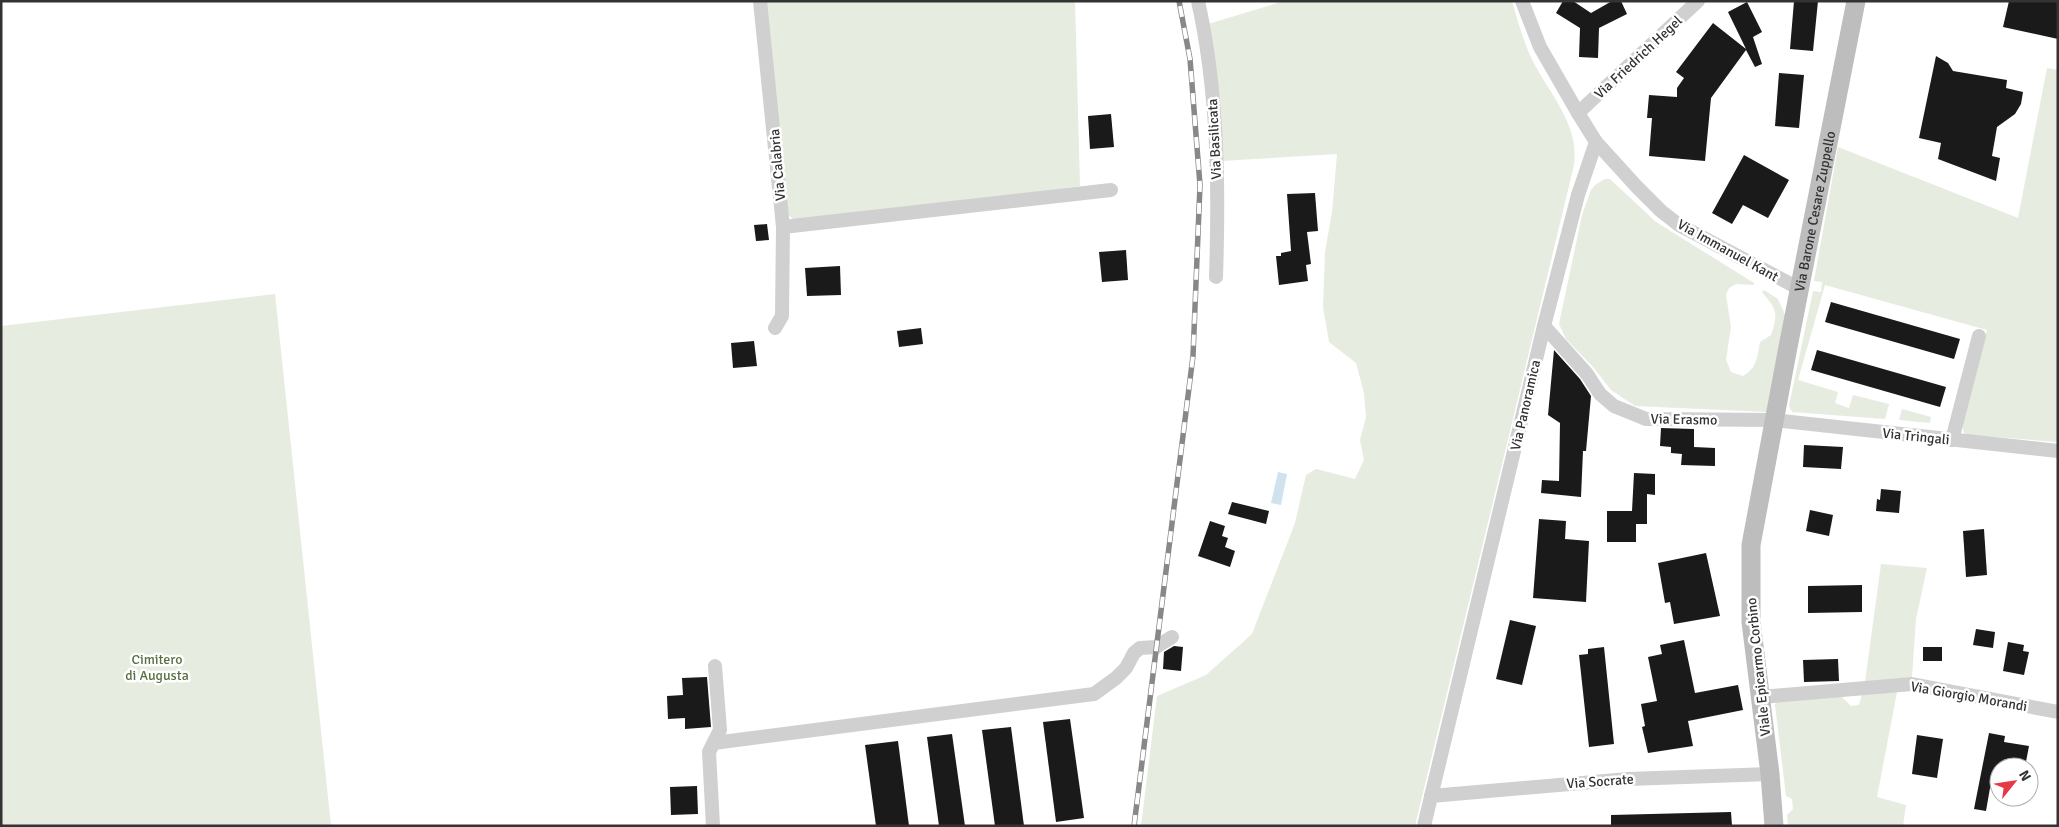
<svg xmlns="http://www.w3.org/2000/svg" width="2059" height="827" font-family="Signika,sans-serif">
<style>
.green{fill:#e6ecdf}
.water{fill:#cfe2ee}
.building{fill:#1a1a1a}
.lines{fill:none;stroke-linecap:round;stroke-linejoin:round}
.minor{stroke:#d0d0d0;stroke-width:14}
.secondary{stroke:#bdbdbd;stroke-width:19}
.rail-casing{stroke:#888;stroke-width:5.5}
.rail{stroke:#fff;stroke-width:4;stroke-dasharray:11;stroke-linecap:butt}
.labels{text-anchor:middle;stroke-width:5;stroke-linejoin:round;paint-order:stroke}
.street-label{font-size:14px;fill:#333;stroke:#fff}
.park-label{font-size:14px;fill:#56703f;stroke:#fff}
</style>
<rect width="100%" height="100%" fill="#fff"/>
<g class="green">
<polygon points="765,1 1075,1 1080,186 1032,193 794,220 786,213"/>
<path d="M1284,1H1512C1517,19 1522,36 1529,53C1545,90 1580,121 1574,165L1415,826H1141L1157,696L1206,675L1252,634L1295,523L1306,475L1316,469L1355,479L1364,460L1360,440L1366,417L1364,393L1356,363L1329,342L1323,307L1324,282L1325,252L1332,212L1337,154L1221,161L1208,24Z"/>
<polygon points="2047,68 2058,70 2058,442 1969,435 1964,433 1962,425 1987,330 1825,285 1798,380 1838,392 1835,403 1849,408 1853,395 1889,404 1885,419 1792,412 1789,406 1813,291 1821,292 1822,282 1814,281 1838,147 2018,218"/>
<path d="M1605,179H1610L1656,222L1754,283V285L1736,284L1729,288L1726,295L1731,327L1726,360L1731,372L1743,376C1757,368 1757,358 1760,342L1771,335C1779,312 1776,309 1762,292L1764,290L1778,299L1786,317L1767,412L1635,406L1611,390L1593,367L1566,339L1559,324L1582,215L1591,190L1595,185Z"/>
<polygon points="275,294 331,826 1,826 1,326"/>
<polygon points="1902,409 1931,417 1930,423 1899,420"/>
<polygon points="1881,564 1927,568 1916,619 1912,677 1865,682"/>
<polygon points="1897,692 1877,797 1906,805 1903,826 1788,826 1787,815 1793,809 1792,799 1786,796 1775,705 1777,702 1840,695 1851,706 1859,705 1862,694"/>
</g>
<polygon class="water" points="1278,472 1287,474 1281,505 1271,503"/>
<g class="building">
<polygon points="1563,1 1573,1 1591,13 1612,1 1621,1 1627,14 1599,28 1598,58 1579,57 1580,28 1556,13"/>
<polygon points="1794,1 1818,1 1813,51 1790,49"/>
<polygon points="2009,1 2058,1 2058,39 2003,27"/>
<polygon points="1747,2 1762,32 1753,37 1762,64 1755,67 1746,50 1711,98 1705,161 1649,156 1652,118 1647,118 1649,95 1677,97 1677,88 1684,78 1676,72 1713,23 1746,49 1728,12"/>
<polygon points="1936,56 1948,63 1953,71 2007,80 2006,88 2023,92 2021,104 2015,114 1997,127 1992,156 2000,158 1996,181 1938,159 1941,143 1919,138"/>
<polygon points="1779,73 1804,75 1799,128 1775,126"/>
<polygon points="1111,114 1114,147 1090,149 1088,116"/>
<polygon points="1744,155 1789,180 1768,218 1743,205 1732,224 1712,213"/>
<polygon points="1315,193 1318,231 1307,232 1311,264 1306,265 1308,281 1279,285 1276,256 1281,256 1281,253 1291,251 1287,194"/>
<polygon points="767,224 769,240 756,241 754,225"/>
<polygon points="1126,250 1128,280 1102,282 1099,252"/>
<polygon points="840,266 841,295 807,296 805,268"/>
<polygon points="1831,302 1960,339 1954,359 1825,322"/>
<polygon points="921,328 923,344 899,347 897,331"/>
<polygon points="754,341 757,366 733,368 731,343"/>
<polygon points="1554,350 1580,379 1591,396 1586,451 1583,451 1581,497 1541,493 1542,480 1559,481 1560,423 1548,415"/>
<polygon points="1817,350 1946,387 1940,407 1811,370"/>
<polygon points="1661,428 1694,429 1694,447 1715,448 1715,466 1681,465 1682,454 1671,453 1671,447 1660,446"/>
<polygon points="1804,445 1843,447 1841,469 1803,467"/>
<polygon points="1634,473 1655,474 1655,495 1647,494 1647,524 1636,524 1636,542 1607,542 1607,511 1632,511"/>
<polygon points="1881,489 1901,491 1899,513 1876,511 1877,499 1880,500"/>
<polygon points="1232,502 1269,511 1266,524 1228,514"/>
<polygon points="1810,510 1833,515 1829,536 1806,531"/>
<polygon points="1539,519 1566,521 1565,539 1589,541 1586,602 1533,598"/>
<polygon points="1210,521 1225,526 1222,536 1228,538 1225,547 1235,551 1230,567 1198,556"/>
<polygon points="1984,529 1987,575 1966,577 1963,531"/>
<polygon points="1706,553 1720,616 1674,624 1670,602 1665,603 1658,563"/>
<polygon points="1862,585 1862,612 1808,613 1808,586"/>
<polygon points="1510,620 1536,626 1522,685 1496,679"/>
<polygon points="1976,629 1995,632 1993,648 1973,645"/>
<polygon points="1684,640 1695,693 1738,685 1743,710 1688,721 1693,746 1648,753 1642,727 1645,726 1641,704 1657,701 1648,657 1662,654 1660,645"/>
<polygon points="2008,642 2024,645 2023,651 2029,652 2024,675 2003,671"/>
<polygon points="1174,646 1183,647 1181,671 1163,669 1164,652"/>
<polygon points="1604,647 1614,744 1589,747 1579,655 1588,654 1588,649"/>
<rect x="1923" y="647" width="19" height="14"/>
<polygon points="1838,659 1839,681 1804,682 1803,660"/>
<polygon points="707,677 711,727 685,729 685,718 668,719 667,696 683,695 682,678"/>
<polygon points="1070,719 1084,818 1056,822 1043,722"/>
<polygon points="1011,727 1024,826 995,826 982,730"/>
<polygon points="1989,733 2005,736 2004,742 2029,746 2025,767 1999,767 1996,790 1990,788 1986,811 1974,809"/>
<polygon points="952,734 965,826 939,826 927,737"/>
<polygon points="1917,735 1943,739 1937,778 1912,774"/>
<polygon points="898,741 909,826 876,826 865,745"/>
<polygon points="697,786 698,814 671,815 670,787"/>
<polygon points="1731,812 1732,826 1611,826 1611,815"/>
</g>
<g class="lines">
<g class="minor">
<polyline points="760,1 783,227 782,316 775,328"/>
<path d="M1198,1C1218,91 1219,186 1216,277"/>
<polyline points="1522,1 1540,47 1578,113 1596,142 1637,187 1661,211 1679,225 1800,289"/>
<polyline points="1578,113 1698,1"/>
<polyline points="783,227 1111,190"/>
<polyline points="1544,326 1587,374 1600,394 1614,406 1646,419 1774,420 2058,451"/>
<polyline points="1952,440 1979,336"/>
<polyline points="1761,697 1912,684 2058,712"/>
<polyline points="714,743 1094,694 1116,678 1126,668 1134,653 1140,648 1156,647 1172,637"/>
<polyline points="1431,796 1628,779 1770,774"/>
<polyline points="713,826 709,752 720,730 715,666"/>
<polyline points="1424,826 1544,326 1578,195 1596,142"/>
</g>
<path class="secondary" id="s1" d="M1774,826L1770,774L1751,622V545L1788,347L1856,1"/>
<defs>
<polyline id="rail" points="1134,826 1193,356 1200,185 1190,59 1179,1"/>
</defs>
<use href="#rail" class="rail-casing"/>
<use href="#rail" class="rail"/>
</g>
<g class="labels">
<g class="street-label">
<text transform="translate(1638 57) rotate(-43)" y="5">Via Friedrich Hegel</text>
<text transform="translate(1214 139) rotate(-93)" y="5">Via Basilicata</text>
<text transform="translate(777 165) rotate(-95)" y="5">Via Calabria</text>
<text dy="5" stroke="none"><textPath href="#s1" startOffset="622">Via Barone Cesare Zuppello</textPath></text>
<text transform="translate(1728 250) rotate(29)" y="5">Via Immanuel Kant</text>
<text transform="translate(1525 405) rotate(-77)" y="5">Via Panoramica</text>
<text transform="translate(1684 419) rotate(1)" y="5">Via Erasmo</text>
<text transform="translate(1916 436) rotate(6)" y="5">Via Tringali</text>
<text transform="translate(1758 667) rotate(-96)" y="5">Viale Epicarmo Corbino</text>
<text transform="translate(1969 696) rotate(10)" y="5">Via Giorgio Morandi</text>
<text transform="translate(1600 781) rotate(-4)" y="5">Via Socrate</text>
</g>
<g class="park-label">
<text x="157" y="664">Cimitero<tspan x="157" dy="16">di Augusta</tspan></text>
</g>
</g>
<rect width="2059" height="827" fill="none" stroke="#333333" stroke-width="5"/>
<g transform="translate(2014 782) rotate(60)"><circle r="24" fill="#ffffff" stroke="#adadad"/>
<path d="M0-4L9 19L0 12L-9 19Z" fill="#e63946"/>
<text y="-8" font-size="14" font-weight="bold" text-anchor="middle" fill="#333333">N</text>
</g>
</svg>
